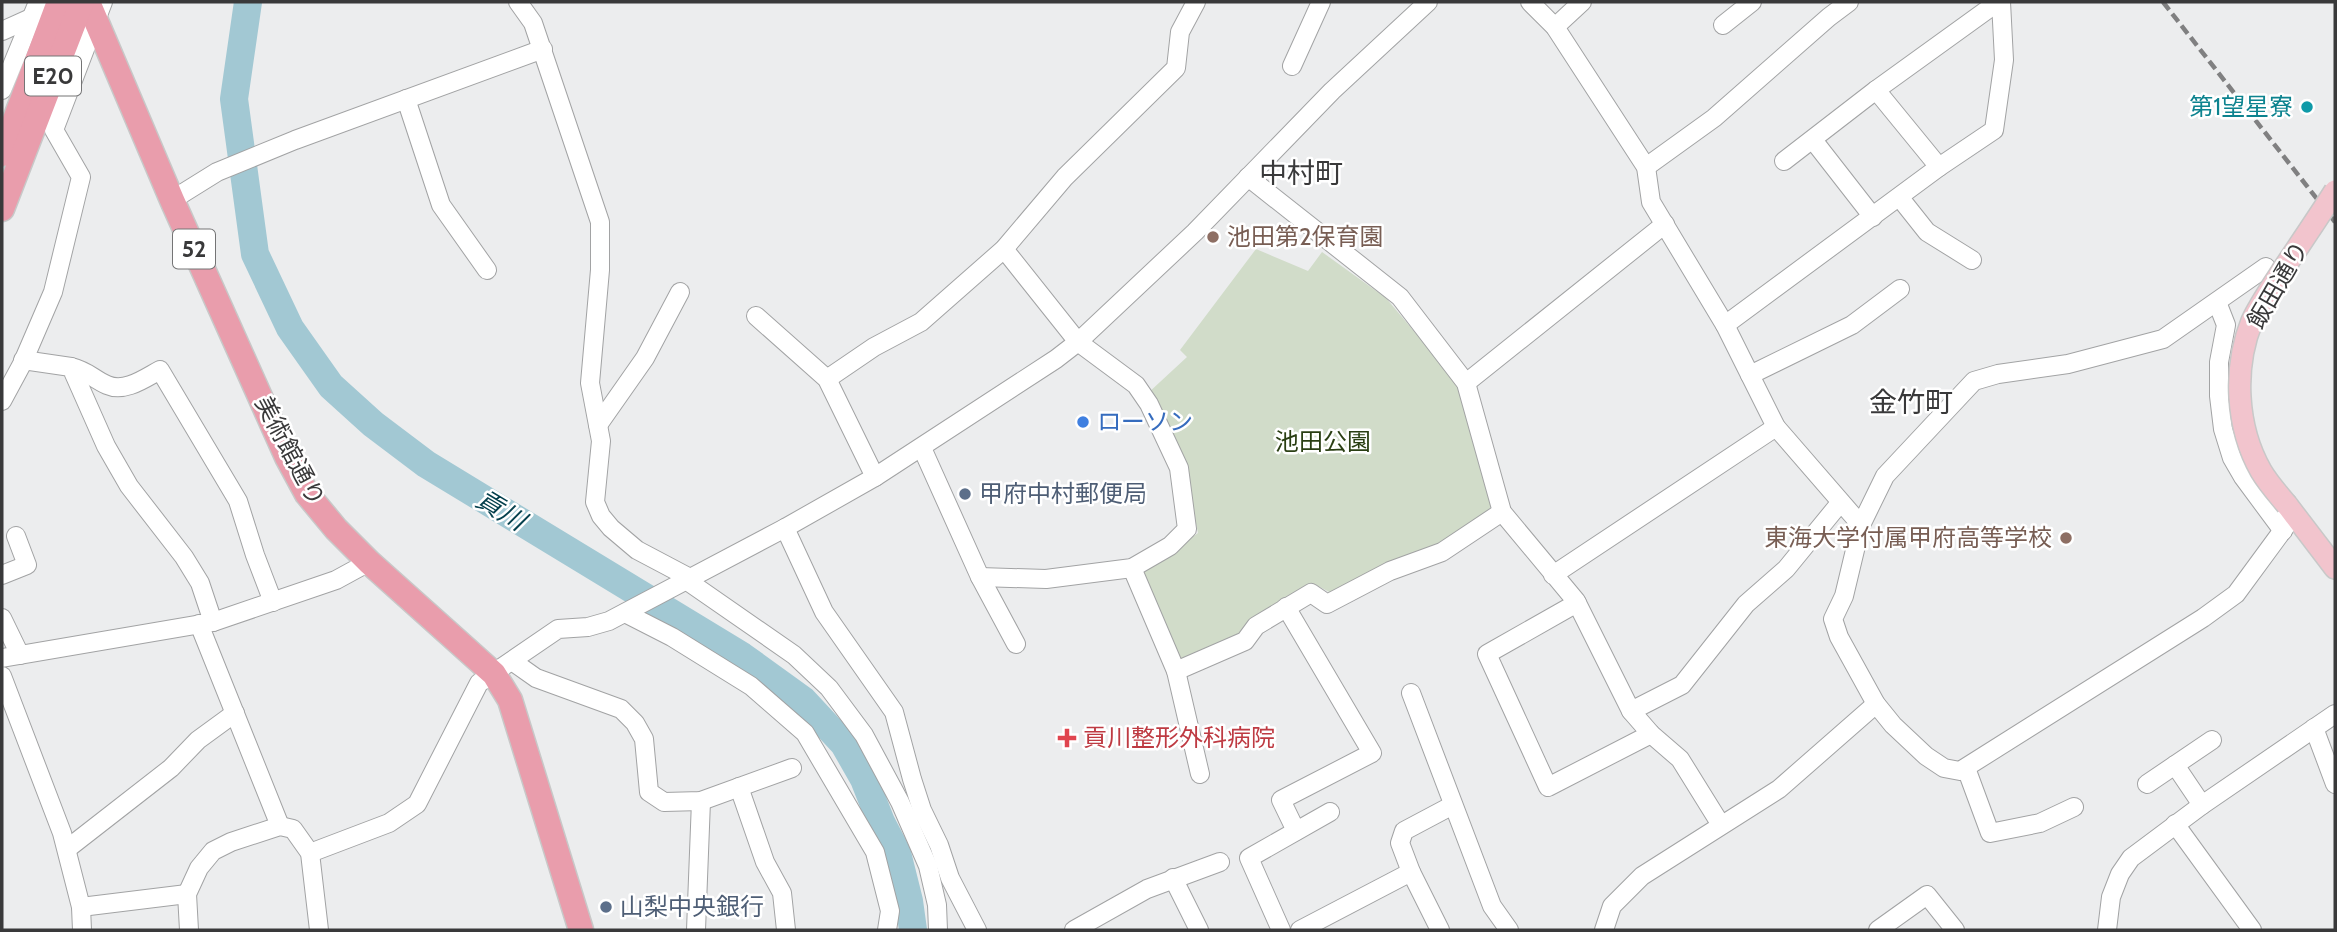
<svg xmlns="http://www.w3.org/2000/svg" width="2337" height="932" font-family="Cabin,'Noto Sans JP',sans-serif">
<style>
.green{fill:#d1dcc9}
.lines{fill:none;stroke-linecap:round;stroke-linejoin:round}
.river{stroke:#a2c8d3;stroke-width:28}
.minor-casing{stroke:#a2a3a4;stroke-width:20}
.major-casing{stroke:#c8c8c8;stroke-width:24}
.highway-casing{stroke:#c8c8c8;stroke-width:27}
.minor{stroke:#fff;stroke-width:18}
.major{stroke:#f2c4cd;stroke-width:21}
.highway{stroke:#e99dac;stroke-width:24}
.rail{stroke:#808081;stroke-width:4.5;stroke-dasharray:10 5;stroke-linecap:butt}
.major-bridge-casing{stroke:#c8c8c8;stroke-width:24;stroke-linecap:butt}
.major-bridge{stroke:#f2c4cd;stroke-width:21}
.culture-dot{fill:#0f9aa8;stroke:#fff;stroke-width:2.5}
.education-dot{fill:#8d6e63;stroke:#fff;stroke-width:2.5}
.shop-dot{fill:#3f7fe0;stroke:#fff;stroke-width:2.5}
.service-dot{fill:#5c6f8a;stroke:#fff;stroke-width:2.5}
.health-dot{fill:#e0444e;stroke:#fff;stroke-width:2.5}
.labels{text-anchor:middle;stroke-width:5;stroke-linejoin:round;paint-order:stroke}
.shield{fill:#fff;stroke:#747475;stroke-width:2}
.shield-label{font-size:23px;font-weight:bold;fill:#39393a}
.culture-label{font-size:24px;fill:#0d838f;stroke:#fff;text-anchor:end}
.education-label{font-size:24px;fill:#785e54;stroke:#fff;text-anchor:start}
.street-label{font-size:24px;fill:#39393a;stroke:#fff}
.shop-label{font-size:24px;fill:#366cbe;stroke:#fff;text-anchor:start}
.park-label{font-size:24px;fill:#2a3f13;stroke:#fff}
.service-label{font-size:24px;fill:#4e5e75;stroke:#fff;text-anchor:start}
.health-label{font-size:24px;fill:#be3a42;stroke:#fff;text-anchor:start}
.water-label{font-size:26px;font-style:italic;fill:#05404d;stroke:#fff}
.quarter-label{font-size:28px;fill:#39393a;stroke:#fff}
</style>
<rect width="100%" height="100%" fill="#ecedee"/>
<polygon class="green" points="1256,249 1308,271 1322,252 1386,298 1461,387 1491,502 1490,510 1447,541 1335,595 1314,584 1253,623 1241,636 1178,662 1141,574 1143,568 1170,553 1198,533 1183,461 1147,394 1187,357 1180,350"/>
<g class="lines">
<polyline class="river" points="248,2 234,99 255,254 290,328 331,386 373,424 426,464 742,656 803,700 844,744 864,779 881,822 897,853 909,901 913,930"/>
<defs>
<g id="minor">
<polyline points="518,2 533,23 600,222 600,270 590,383 601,441 595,502 601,516 611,528 637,550 690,578"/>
<polyline points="1530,2 1555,27 1646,167 1651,202 1725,325 1776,427 1861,525"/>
<polyline points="1723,25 1752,2"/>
<polyline points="1555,27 1582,2"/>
<polyline points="2,31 31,18"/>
<polyline points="1292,66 1321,2"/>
<polyline points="2,90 38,2"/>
<polyline points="1876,90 1939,167"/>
<polyline points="406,99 441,205 487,270"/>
<polyline points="1813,140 1873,217"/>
<polyline points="1784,161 1876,90 1998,2"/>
<polyline points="1646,167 1714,118 1829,17 1849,2"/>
<polyline points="1248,177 1400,297 1466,383 1502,512 1576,601 1631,711 1651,734 1680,759 1721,825"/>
<polyline points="1900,198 1927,232 1972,260"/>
<polyline points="172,200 217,172 295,140 543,49"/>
<polyline points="2266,267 2163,339 2068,364 1998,374 1974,381 1885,476 1861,525 1844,596 1833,619 1839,637 1876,704 1893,725 1926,756 1944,768 1960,771 2203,618 2236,594 2294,515"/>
<polyline points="2217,302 2226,325 2219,362 2219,396 2223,429 2232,458 2243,477 2283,531"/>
<polyline points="756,316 827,379 875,477"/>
<polyline points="1725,325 1939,167 1994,130 2004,60 2001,2"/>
<polyline points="23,360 71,367 106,446 129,486 184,557 200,583 213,622"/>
<path d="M71,367C88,371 93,379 107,385C125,393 145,378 160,370L238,501L255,555L273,602"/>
<polyline points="1750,375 1852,325 1900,289"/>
<polyline points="827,379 874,347 921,322 1004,249 1065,177 1176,68 1180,32 1196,2"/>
<polyline points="1466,383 1665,224"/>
<polyline points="2,401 22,364 53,292 81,177 54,130 103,2"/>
<polyline points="598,425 645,358 680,292"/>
<polyline points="922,448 980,577 1016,644"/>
<polyline points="785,528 824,612 894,712 912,779 922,810 939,845 950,878 977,930"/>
<polyline points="1132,568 1176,671 1200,774"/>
<polyline points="2,575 27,565 16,536"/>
<polyline points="1553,575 1776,427"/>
<polyline points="980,577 1046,579 1132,568 1170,546 1187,529 1179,468 1149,404 1136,385 1078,342 1004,249"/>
<polyline points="686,580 794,655 829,688 864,735 900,802 928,866 937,905 938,930"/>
<polyline points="1577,603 1487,654 1548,787 1651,734"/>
<polyline points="1286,607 1372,753 1281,800 1296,831"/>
<polyline points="625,613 672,637 751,686 805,733 875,852 890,911 887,930"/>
<polyline points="2,618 20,655"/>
<polyline points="199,624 280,826"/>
<polyline points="2,658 213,622 336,580 369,562"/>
<polyline points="512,661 536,678 621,709 635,723 644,739 649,792 664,802 701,801 792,768"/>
<polyline points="1176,671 1245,641 1256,626 1311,593 1327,604 1390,571 1442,552 1502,512"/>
<polyline points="2,676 62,833 81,907 82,930"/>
<polyline points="1411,693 1492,906 1509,930"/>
<polyline points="1631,711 1682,685 1746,604 1786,569 1840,503"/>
<polyline points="2314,728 2335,784"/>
<polyline points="2175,765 2202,805"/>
<polyline points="1966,768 1990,833 2040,823 2074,807"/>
<polyline points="2147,784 2212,740"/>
<polyline points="739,787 765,862 782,893 786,930"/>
<polyline points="2175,824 2252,930"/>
<polyline points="67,849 171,768 198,740 235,713"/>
<polyline points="310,853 389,823 417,804 479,683 558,629 588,627 609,621 785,528 875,477 1056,359 1078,342 1195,232 1332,91 1428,2"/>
<polyline points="1173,878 1199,930"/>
<polyline points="81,907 187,894"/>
<polyline points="189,930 187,894 199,868 213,851 231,842 280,826 293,829 310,853 319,930"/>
<polyline points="696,930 701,801"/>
<polyline points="1074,930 1147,889 1220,862"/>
<polyline points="1281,930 1249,858 1330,812"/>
<polyline points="1300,930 1411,872"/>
<polyline points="1440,930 1411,872 1400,843 1404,831 1453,805"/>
<polyline points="1604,930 1612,906 1642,876 1779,789 1876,704"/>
<polyline points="1878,930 1927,895 1955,930"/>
<polyline points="2107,930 2111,897 2120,874 2131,858 2202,805 2335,714"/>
</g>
<polyline id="major" points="2287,505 2335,568"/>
<g id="highway">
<polyline points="88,2 172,200 287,457 307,494 336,529 369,562 494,674 510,700 581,930"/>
<polyline points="2,154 59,2"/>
<polyline points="2,209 82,2"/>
</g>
</defs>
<use href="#minor" class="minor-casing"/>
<use href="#major" class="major-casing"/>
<use href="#highway" class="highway-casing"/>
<use href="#minor" class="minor"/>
<use href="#major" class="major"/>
<use href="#highway" class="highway"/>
<polyline class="rail" points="2163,2 2335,222"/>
<defs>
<path id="major-bridge" d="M2287,505C2278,494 2268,483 2261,471C2236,427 2233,368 2252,321C2260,304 2272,287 2282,271C2300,244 2318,218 2335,191"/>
</defs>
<use href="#major-bridge" class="major-bridge-casing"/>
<use href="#major-bridge" class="major-bridge"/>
</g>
<circle class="culture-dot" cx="2307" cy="107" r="7"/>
<g class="education-dot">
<circle cx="1213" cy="237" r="7"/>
<circle cx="2066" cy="538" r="7"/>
</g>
<circle class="shop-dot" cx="1083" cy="422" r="7"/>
<g class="service-dot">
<circle cx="965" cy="494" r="7"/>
<circle cx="606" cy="907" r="7"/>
</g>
<path class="health-dot" d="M1063.5 727.5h7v7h7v7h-7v7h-7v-7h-7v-7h7z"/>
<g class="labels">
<g class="shield">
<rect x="25" y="56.5" width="56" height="39" rx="5"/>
<rect x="173" y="229.5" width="42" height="39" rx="5"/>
</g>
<g class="shield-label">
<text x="53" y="84">E20</text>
<text x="194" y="257">52</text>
</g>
<g class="culture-label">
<text x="2293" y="115">第1望星寮</text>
</g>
<g class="education-label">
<text x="1227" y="245">池田第2保育園</text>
<text x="2052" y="546" text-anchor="end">東海大学付属甲府高等学校</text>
</g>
<g class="street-label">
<text transform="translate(2278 285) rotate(-60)" y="8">飯田通り</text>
<text transform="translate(290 451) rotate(62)" y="8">美術館通り</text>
</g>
<g class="shop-label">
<text x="1097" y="430">ローソン</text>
</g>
<g class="park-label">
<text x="1323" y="450">池田公園</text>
</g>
<g class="service-label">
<text x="979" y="502">甲府中村郵便局</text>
<text x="620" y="915">山梨中央銀行</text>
</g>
<g class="health-label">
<text x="1083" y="746">貢川整形外科病院</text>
</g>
<g class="water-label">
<text transform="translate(501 510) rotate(31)" y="9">貢川</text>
</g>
<g class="quarter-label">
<text x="1301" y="183">中村町</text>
<text x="1911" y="412">金竹町</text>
</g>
</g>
<rect width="2337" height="932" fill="none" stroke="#39393a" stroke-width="7"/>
</svg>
